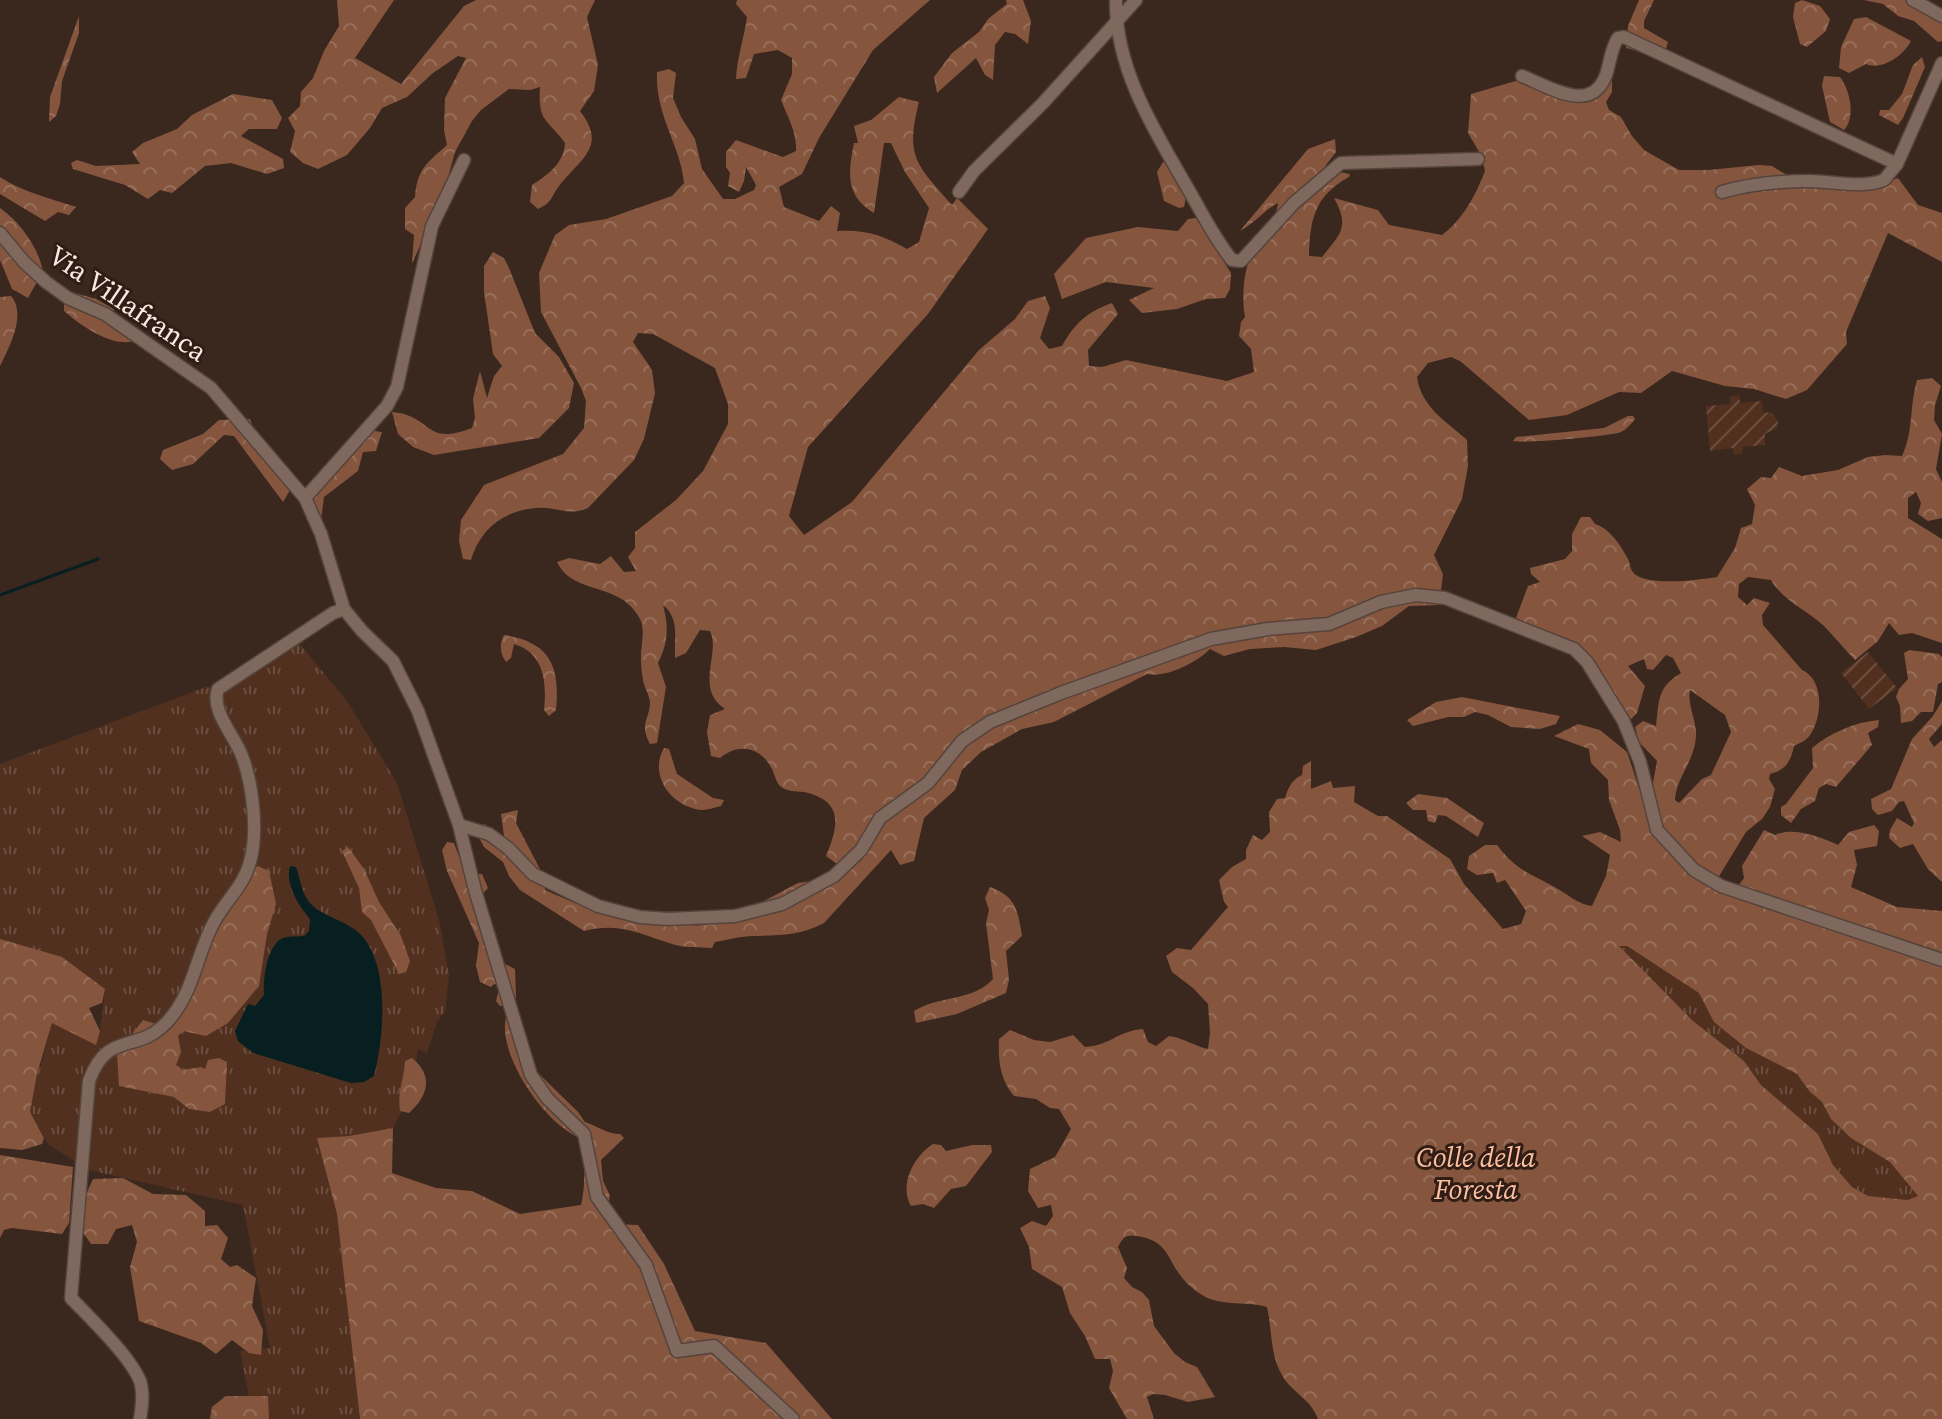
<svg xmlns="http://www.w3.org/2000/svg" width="1942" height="1419" font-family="'Source Serif 4',serif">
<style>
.grass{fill:url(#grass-tufts)}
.forest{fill:url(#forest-crowns);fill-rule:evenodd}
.garden{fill:url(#garden-furrows)}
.water{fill:#081f21}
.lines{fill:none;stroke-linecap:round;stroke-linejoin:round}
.stream{stroke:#081f21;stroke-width:3}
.street-casing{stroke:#55443c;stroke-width:15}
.street{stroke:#7f685d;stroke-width:12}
.labels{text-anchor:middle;stroke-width:6;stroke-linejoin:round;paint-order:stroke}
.street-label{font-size:28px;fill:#f8eae4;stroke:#301d14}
.park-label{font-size:28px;font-style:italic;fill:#fcbda0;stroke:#301d14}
</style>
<defs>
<pattern id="grass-tufts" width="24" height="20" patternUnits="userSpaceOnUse" patternTransform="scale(2)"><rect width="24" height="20" fill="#52301f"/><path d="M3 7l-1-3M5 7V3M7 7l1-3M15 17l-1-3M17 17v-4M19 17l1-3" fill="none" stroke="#6c4e3f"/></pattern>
<pattern id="forest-crowns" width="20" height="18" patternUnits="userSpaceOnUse" patternTransform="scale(2)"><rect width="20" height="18" fill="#85553e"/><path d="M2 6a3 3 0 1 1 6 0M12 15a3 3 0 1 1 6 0" fill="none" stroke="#976e5a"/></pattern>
<pattern id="garden-furrows" width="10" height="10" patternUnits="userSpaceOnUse" patternTransform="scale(2)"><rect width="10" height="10" fill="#52301f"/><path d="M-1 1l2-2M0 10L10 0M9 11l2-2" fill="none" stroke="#6c4e3f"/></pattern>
</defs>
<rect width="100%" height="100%" fill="#3a271e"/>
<g class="grass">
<polygon points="298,642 347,701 397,783 439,920 449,975 445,1011 437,1022 427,1053 418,1049 412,1090 393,1128 349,1136 317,1138 337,1214 360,1419 210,1419 212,1407 226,1396 249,1397 240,1351 270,1348 243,1205 89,1170 48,1144 30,1112 37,1074 42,1062 52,1023 100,1031 105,989 0,939 0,764 206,687 226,687"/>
<polygon points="1618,946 1626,946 1700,993 1714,1022 1746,1048 1797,1074 1810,1092 1822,1102 1831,1119 1851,1138 1890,1161 1918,1196 1908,1200 1868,1196 1852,1187 1833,1165 1818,1134 1761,1085 1744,1061 1693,1021"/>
</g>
<g class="forest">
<path d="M337,0H394L355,58L401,84L464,6L476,0H595L587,17L598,65L594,91L580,111C608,147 580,159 559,186C550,198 553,202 538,209L530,202L532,185C548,175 564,163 565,143C546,117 538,123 540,87L530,90L509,89L481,110L472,121L455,152L445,188L412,264L414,235L405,229V208L415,197C417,169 427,163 447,145L444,130L445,98L466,58L458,56L433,73L407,97L382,108L370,128L347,155L318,169L303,163L290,152L295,131L288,118L300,106L301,92L313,78L324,51L339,26Z"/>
<path d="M737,0H930L873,50L819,138L802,174L779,187L784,207L819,221L831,206L840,213L837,231C865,229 883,235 907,249L919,242L929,208L905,172L891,143H884L874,213C845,196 848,172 854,143H858L854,126L871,120L899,97L919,102C905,157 916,164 952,205L957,198L988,229L928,314L808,447L789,516L804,535L852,502L979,350L1015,319L1028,301L1045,296L1050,308L1040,338L1049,349L1062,346C1075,323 1087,312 1112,303L1118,314L1088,350L1089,366L1102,367L1126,360L1227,381L1254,372L1251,349L1239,336L1241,322L1245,317C1241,296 1244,267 1254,248C1263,232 1276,222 1278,203C1264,210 1255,223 1240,231L1308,149L1335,139L1336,152L1326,165L1323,176L1337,172L1350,174L1349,177C1315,196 1310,218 1309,256L1322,257C1341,233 1350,227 1334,198L1378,210L1389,225L1442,235C1464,218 1475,196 1485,171L1481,155L1468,133L1471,94L1519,80L1577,100L1612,79V92L1606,102L1609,110L1621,117L1632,136L1644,150L1679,170H1708L1759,165L1772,166L1790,177L1718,191L1717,198L1743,191L1885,183L1898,178L1918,205L1942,213V262L1888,233L1846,332L1847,344L1807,390L1786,399L1754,389L1725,386L1672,371L1641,393L1619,392L1567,415L1529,420L1460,361L1451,357L1428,363L1417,377C1421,407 1446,421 1467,440L1468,466L1462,499L1434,555L1443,574L1439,605L1409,606L1382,626L1356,637L1316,650L1284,647L1250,649L1224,656L1210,649C1196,663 1166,678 1147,674L1054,722L1022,729L981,752L962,770L955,790L924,818L914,861L900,865L891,850L824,923C800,936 780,935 754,936C741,936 727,940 715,942L712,948C699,947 684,948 672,944C639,934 621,922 584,931L520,890L509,876L503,862L484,847L478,836L484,824L495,830L499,838L504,836L501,814L518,810L516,823L543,875L545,890C577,904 635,931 668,911C687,932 700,925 727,921L735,909L760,903L798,883L819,880L837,864L826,856C838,827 845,801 804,792C796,791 787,792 780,786C776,782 774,773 772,769C760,746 738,743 720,758L711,756L707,732L710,715L725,709C694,689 721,654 710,631L700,630L686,653L675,658C674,638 680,619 663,605C669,627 668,643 658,663L666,687L657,743L650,744C639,723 649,721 650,703C650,696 644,687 643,680C642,674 641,667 641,661C640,648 646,631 640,619C621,581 573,596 557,562L569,558L600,564L611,556L624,572L636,571L628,557L635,548V532L676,500L703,471L728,424V404L715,368L653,334L638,333L633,342L652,370L655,393L644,439L634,460L588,508C568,517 556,506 537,508C504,510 480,529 471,560L463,559L459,541L461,520L484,485L563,454L584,428L586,401L581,388L541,312L539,273L555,235L569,225L606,219L672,196L684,183C680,143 655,116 657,72L669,69L676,73L673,98L681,117L695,139L702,169L723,199H735L754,190L756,185L746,167L744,181L739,192L728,186L730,173L726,167V152L736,140L783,157L796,151C797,132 788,118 781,100L792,74V58L778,50L754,54L746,78L736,79C737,57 744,39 747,17L736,4Z"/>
<polygon points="1006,0 1023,0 1031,21 1028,44 1015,34 1005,32 995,45 993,80 985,75 976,58 937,93 934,77 952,53 979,32 988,19 1007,4"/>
<path d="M1639,0H1654L1644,21V28L1668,42L1663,59C1649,58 1640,51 1626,48L1628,26Z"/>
<polygon points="1802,0 1820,6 1830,19 1826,31 1807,47 1800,44 1793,17 1795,3"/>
<polygon points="1864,0 1915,0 1942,12 1942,41 1938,42 1914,21 1898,16 1883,4"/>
<polygon points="79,16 79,33 62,81 60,104 56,116 49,122 50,97"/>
<path d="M1866,17L1911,41C1904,55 1882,71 1866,64L1849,73L1839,68L1841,47L1854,19Z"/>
<polygon points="1922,57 1925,67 1903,118 1898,125 1879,115 1880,110 1889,110 1902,94 1913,65"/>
<path d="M1824,76L1840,77C1850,90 1856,117 1844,130L1830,122L1822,86Z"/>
<polygon points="233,94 272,100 282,118 277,129 249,129 241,136 283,159 284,168 267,174 231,163 205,166 172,193 160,190 148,199 125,185 73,169 71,163 77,160 96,166 140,164 132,152 143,143 177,129 192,115"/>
<polygon points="1163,162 1183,165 1179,186 1187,193 1184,207 1179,208 1164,201 1157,172"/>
<path d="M0,177C22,192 50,198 76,207L69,215L58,212L45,221L0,194Z"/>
<path d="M0,208C20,222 38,247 43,271L28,298L12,289L0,260Z"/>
<polygon points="1196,218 1231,273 1230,289 1225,298 1206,299 1177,309 1142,313 1129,300 1154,288 1106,282 1062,299 1054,274 1086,238 1138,227 1178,231 1188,219"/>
<path d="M493,252L504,258L509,268L535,333L559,357L574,383L569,408L539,438L434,455L413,447L398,434L392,412C433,415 423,447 472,428L475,418L473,399L480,371L487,398L494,376L502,366L493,354L484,292V266Z"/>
<path d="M72,292L96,299L114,309L112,317L134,341C112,348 80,325 64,311V299Z"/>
<path d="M11,296C27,314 9,348 0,366V297Z"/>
<path d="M1932,378L1941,386L1935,405L1934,420L1942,434L1936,469L1942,482V518L1928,521L1918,514L1921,503L1916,492L1908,498V518L1942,539V643L1912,633L1899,635L1889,623L1878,641L1855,660C1844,649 1835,637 1824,626C1807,610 1782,600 1771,580L1748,577L1739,584L1738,597L1747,605L1754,598L1770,603L1762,615L1763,625L1802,670C1825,680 1822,718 1810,735C1806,741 1800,743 1794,746C1791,761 1786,770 1770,774L1769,779L1775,789L1770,807L1762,819L1746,832L1718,878L1736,889L1744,878L1742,866L1764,830L1775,835C1793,826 1821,837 1838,845L1849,832L1874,825L1879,831L1877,846L1854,850L1857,865L1851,887L1897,907L1942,911V1419H1318C1311,1399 1291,1392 1282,1375C1270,1356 1272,1328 1267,1307C1248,1301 1229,1306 1210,1299C1202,1296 1191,1288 1185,1281C1166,1260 1170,1241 1137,1236C1126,1234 1123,1237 1118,1247L1127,1268L1124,1278L1132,1287L1142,1292L1149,1300L1154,1326L1174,1353L1185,1362L1197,1367L1215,1397L1188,1402L1165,1395L1153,1394L1147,1397L1154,1419H1127L1109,1388L1113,1371L1110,1359H1095L1085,1336L1070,1313L1062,1287L1032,1269L1029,1247L1020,1228L1032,1221L1046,1226L1053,1216L1051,1205L1038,1208L1028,1191L1030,1169L1055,1157L1071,1129L1059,1109L1050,1108L1036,1099L1014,1096C1000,1079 998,1061 999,1039L1010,1030L1034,1040L1050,1042L1073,1035L1085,1047C1112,1045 1117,1031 1143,1029L1148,1042L1156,1046L1169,1036C1184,1038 1194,1046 1208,1049L1210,1033L1208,1004L1193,988L1172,972L1166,956L1177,948L1191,950L1228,907L1224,902L1219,880L1232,867L1246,859V850L1253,835L1262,840L1270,832L1269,812L1277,799L1285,798C1288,788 1292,779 1302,775L1303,766L1311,761V789L1331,781L1333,788L1355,786L1354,802L1378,816H1387L1450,859L1464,884L1503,929L1521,924L1526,911L1505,880L1497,883L1493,873L1477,875L1467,869L1469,856L1485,845H1497C1518,872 1530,873 1558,889C1570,896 1578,904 1592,906L1606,876L1610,855L1582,836L1600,832L1621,842L1620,830L1609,800L1608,780L1591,763L1589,749L1554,736L1578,724L1600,730L1627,752L1643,800L1651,794L1657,761L1639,742L1635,727L1643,721L1656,726C1659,701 1657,687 1681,673L1673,658L1666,655L1653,670L1647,669L1644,659L1628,666L1645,686L1637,713L1630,720L1596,663L1578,648L1516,618L1528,586L1540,582L1531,574L1530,568L1565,559L1572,551V534L1581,517H1590L1595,524C1609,528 1621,545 1628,559C1631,566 1630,571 1636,575C1652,586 1698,580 1717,577L1735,548L1741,528L1752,524L1755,505L1747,489L1761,477L1771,478L1779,467L1802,476L1838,470L1868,457L1885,455L1902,456C1914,430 1909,408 1917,380ZM1690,690L1725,715L1731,732L1711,775L1702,779L1679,803L1675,800C1676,777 1696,760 1696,734C1696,719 1687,704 1690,690ZM1619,946H1627L1699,993L1714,1022L1746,1048L1797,1074L1810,1092L1822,1102L1831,1119L1851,1138L1890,1162L1918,1196L1908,1200L1868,1196L1852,1187L1833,1165L1818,1134L1761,1085L1744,1061L1693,1021Z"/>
<path d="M1628,416H1633L1635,419C1631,424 1627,429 1621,432C1612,436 1521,444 1513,441L1516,437L1604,428Z"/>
<polygon points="250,419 257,439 288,479 290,490 283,502 234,436 224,435 193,464 172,470 160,459 163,450 203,434 219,420"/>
<polygon points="368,430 382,432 376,451 363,452 358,471 324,497 321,520 306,520 307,502"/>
<path d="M504,635C551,642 560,667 556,710L549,716L544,710C547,682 544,653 514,644L511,658L506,662C500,654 499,644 504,635Z"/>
<polygon points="1909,650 1939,654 1942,657 1942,682 1938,684 1933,712 1921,712 1912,721 1901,723 1900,706 1896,697 1899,689 1908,679 1904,653"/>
<polygon points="1462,697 1560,716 1556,724 1540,729 1511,727 1488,715 1475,712 1464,717 1448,717 1413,726 1407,720 1436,702"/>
<polygon points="1942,701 1942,724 1929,739 1934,747 1942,740 1942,882 1928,869 1913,844 1900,848 1889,838 1890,830 1897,818 1912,827 1914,823 1904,801 1899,802 1892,811 1878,815 1872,809 1871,799 1891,789 1912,739 1933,716"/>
<path d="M1879,720L1878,727L1868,733L1872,745L1836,787L1826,784L1819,788L1815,801L1801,809L1791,823L1781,815V807L1786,804L1813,768L1812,748C1830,733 1855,722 1879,720Z"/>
<path d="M664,748L669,749L677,774L713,798L724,800L721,806C716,807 708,810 702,810C672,807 648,776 664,748Z"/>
<polygon points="1418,794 1447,798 1484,823 1478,837 1446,816 1438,815 1435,823 1428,821 1426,810 1413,810 1406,803"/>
<polygon points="447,842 454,843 466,875 482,874 488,888 478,899 481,919 489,914 497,937 488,948 499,961 515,969 516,997 513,1004 500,1006 496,1001 500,985 494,984 491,987 480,982 476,966 479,943 447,871 442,850"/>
<polygon points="348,847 364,869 379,902 401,936 410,961 406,972 399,974 371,920 362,912 359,888 342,851"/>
<polygon points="258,866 269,871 276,904 267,934 259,986 228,1023 206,1036 183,1031 178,1036 181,1052 176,1065 183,1070 201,1067 205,1069 208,1060 219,1058 227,1062 225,1104 210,1112 189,1109 174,1097 119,1086 117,1054 143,1020 166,1027 205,946 247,873"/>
<path d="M990,887C1016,896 1018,911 1022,936L1006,951L1009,980L1006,993L957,1014L916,1023L914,1011C937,996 974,1001 993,979L986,923L989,910L985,898Z"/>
<polygon points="0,939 62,957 105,989 102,1003 89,1008 100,1031 96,1045 52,1023 37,1074 30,1112 44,1138 42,1144 22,1150 0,1148"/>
<path d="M515,1015L520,1018L537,1072L578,1112L585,1122C597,1126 607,1134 620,1134L624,1138L601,1160L603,1181L610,1196L604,1220L614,1224L638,1225L664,1264L695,1331L766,1343L832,1419H360L337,1214L317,1138L349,1136L393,1128L392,1173L436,1188L472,1191L520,1214L581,1205C586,1184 585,1160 580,1138C545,1124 497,1055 506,1017Z"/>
<path d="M412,1058C434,1076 428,1096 409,1113L400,1111C397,1091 404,1080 405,1061Z"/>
<path d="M933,1144L941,1145L946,1151L972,1145H991L992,1152L966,1186L951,1189L934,1208L923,1204L911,1206C899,1185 913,1157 933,1144Z"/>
<polygon points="0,1155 73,1167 69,1223 62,1234 12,1228 4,1230 0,1238"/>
<polygon points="123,1178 153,1194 186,1195 205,1211 205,1226 217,1225 228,1238 221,1259 230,1267 237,1265 256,1278 252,1306 263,1330 261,1355 249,1353 232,1340 216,1354 201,1343 139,1321 130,1267 137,1242 132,1225 116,1229 108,1244 91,1244 80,1228 82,1203 93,1179"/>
<polygon points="226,1396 268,1396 269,1419 210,1419 212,1407"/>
</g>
<g class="garden">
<polygon points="1739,395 1740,403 1762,401 1763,412 1773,413 1778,421 1777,428 1765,434 1765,445 1743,447 1742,454 1734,455 1733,448 1710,451 1706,406 1730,404 1730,396"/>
<polygon points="1868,652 1897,688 1869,709 1841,673"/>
</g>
<path class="water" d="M290,866L296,867C300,878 302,893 309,902C322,917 349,921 362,936C390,968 384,1037 374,1076L364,1082L351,1083L253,1053L238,1041L235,1031L248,1004L255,1006L264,995C263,979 266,954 277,942C283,935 296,937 304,936L309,931L310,919C298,905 285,884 290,866Z"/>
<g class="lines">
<polyline class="stream" points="0,595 98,559"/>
<defs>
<g id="street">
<path d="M1116,0C1115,68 1154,130 1187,187C1201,211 1214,238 1232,260L1241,261L1294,203L1341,163L1478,159"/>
<polyline points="1913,0 1942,16"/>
<path d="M1522,76C1550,87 1591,115 1606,75C1610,63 1611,48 1618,38L1624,37L1897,164"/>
<polyline points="959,192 974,171 1043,103 1136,0"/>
<path d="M1722,192C1750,184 1780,181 1809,181C1834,181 1860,189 1884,180L1897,164L1942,63"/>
<polyline points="0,233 24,262 46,282 68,298 105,314 211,388 305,498 321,534 344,609 362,631 393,661 418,711 459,825 475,890 531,1075 547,1098 584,1134 597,1197 646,1265 677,1351 714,1346 793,1419"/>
<polyline points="305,498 387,406 397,387 432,226 464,160"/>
<polyline points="459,825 489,834 508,848 533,874 598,906 640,917 668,919 735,916 782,904 834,876 861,850 880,818 928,783 962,741 990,722 1061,693 1211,639 1268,629 1329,624 1381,602 1416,595 1445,598 1574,649 1587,662 1623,720 1640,762 1657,830 1694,870 1721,886 1942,960"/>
<path d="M140,1419C142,1407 144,1393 140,1381C130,1356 90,1318 71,1298L89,1081C108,1029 136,1055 167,1022C194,993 196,955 214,922C224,903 243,886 249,865C259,835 253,785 242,756C235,736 210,711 218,689L333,613L344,609"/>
</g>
</defs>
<use href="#street" class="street-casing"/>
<use href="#street" class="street"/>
</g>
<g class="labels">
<g class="street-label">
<text transform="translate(128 303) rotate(34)" y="10">Via Villafranca</text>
</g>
<g class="park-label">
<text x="1476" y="1167">Colle della<tspan x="1476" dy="32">Foresta</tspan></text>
</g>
</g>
</svg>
